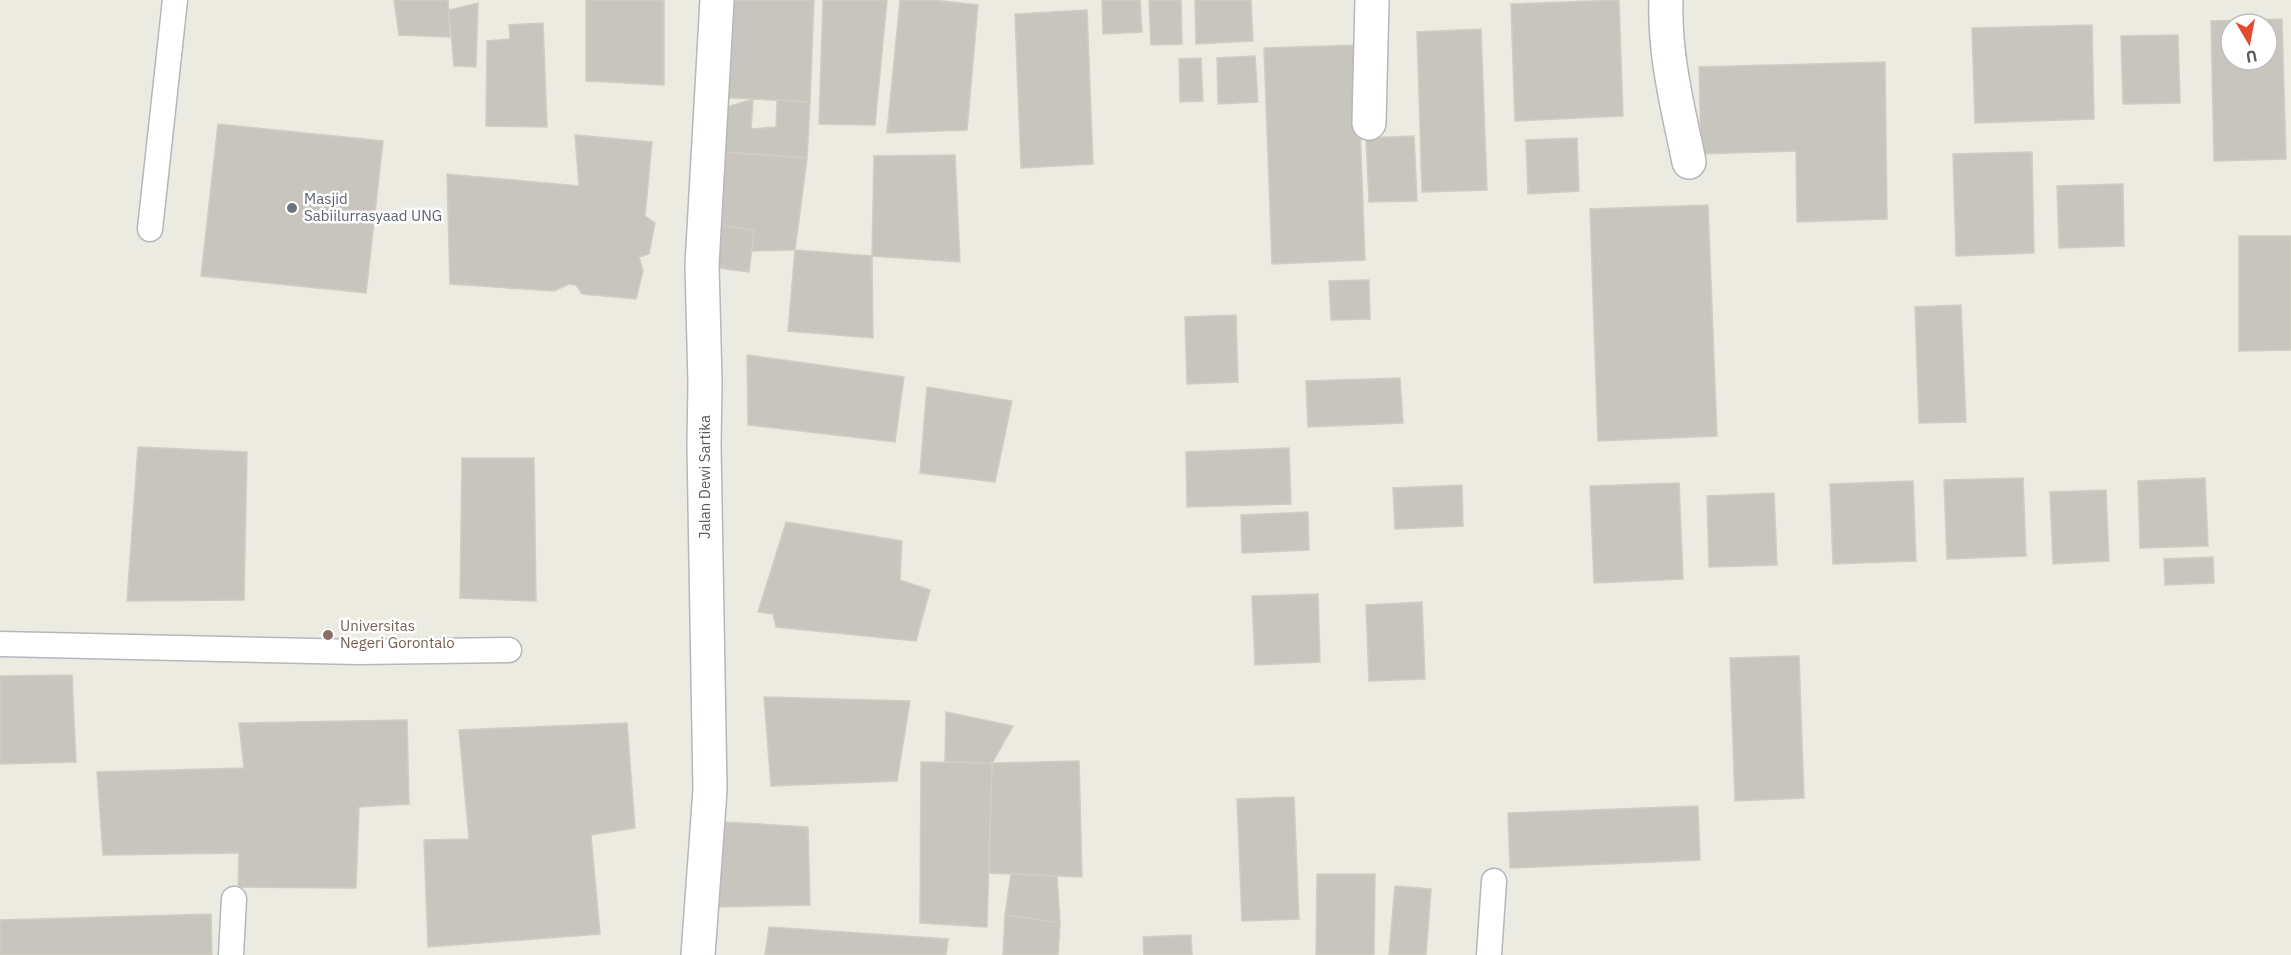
<svg xmlns="http://www.w3.org/2000/svg" width="2291" height="955" font-family="'IBM Plex Sans',sans-serif">
<style>
.building{fill:#c8c5bf;stroke:#d1cdc0;stroke-width:1.5;fill-rule:evenodd}
.lines{fill:none;stroke-linecap:round;stroke-linejoin:round}
.service-casing{stroke:#b4b7bc;stroke-width:27}
.minor-casing{stroke:#b4b7bc;stroke-width:36}
.service{stroke:#fff;stroke-width:24}
.minor{stroke:#fff;stroke-width:33}
.worship-dot{fill:#6b7280;stroke:#fff;stroke-width:2}
.education-dot{fill:#8d6e63;stroke:#fff;stroke-width:2}
.labels{text-anchor:middle;stroke-width:5;stroke-linejoin:round;paint-order:stroke}
.worship-label{font-size:15px;fill:#5b616d;stroke:#fff;text-anchor:start}
.street-label{font-size:15px;fill:#5a5d62;stroke:#fff}
.education-label{font-size:15px;fill:#785e54;stroke:#fff;text-anchor:start}
</style>
<rect width="100%" height="100%" fill="#ecebe2"/>
<g class="building">
<polygon points="394,0 448,0 450,37 399,35"/>
<polygon points="586,0 664,0 664,85 586,81"/>
<polygon points="723,0 814,0 810,102 715,97"/>
<polygon points="823,0 887,0 875,125 819,124"/>
<polygon points="900,0 933,0 978,5 967,130 887,133"/>
<polygon points="1102,0 1140,0 1142,32 1103,34"/>
<polygon points="1149,0 1181,0 1182,44 1151,45"/>
<polygon points="1195,0 1251,0 1253,41 1196,44"/>
<polygon points="1619,0 1623,116 1515,121 1511,4"/>
<polygon points="478,3 476,67 454,66 449,10"/>
<polygon points="1087,10 1093,164 1021,168 1015,14"/>
<path d="M2282,19L2286,159L2214,161L2211,21ZM2231,24H2267V60H2231Z"/>
<polygon points="543,23 547,127 486,126 487,41 510,39 509,25"/>
<polygon points="2092,25 2094,119 1975,123 1972,28"/>
<polygon points="1481,29 1487,190 1422,192 1417,32"/>
<polygon points="2178,35 2180,103 2123,104 2121,36"/>
<polygon points="1357,45 1365,260 1272,264 1264,48"/>
<polygon points="1255,56 1258,102 1218,104 1217,58"/>
<polygon points="1201,58 1203,101 1180,102 1179,59"/>
<polygon points="1885,62 1887,219 1797,222 1796,151 1701,154 1699,67"/>
<polygon points="753,99 751,129 776,127 777,100 810,102 807,158 711,151 714,111"/>
<polygon points="218,124 383,141 366,293 201,276"/>
<polygon points="575,135 652,142 645,216 655,223 649,254 639,257 643,271 636,299 582,294 576,285 569,284 554,291 450,284 447,174 579,186"/>
<polygon points="1414,136 1417,201 1369,202 1366,138"/>
<polygon points="1577,138 1579,191 1528,194 1526,140"/>
<polygon points="722,152 807,158 795,250 752,251 754,231 718,224"/>
<polygon points="2032,152 2034,253 1956,256 1953,154"/>
<polygon points="955,155 960,262 872,256 874,156"/>
<polygon points="2123,184 2124,246 2059,248 2057,186"/>
<polygon points="1708,205 1717,436 1598,441 1590,209"/>
<polygon points="718,224 754,231 749,272 711,267"/>
<polygon points="2239,236 2291,236 2291,350 2239,351"/>
<polygon points="795,250 872,256 873,338 788,331"/>
<polygon points="1369,280 1370,319 1331,320 1329,281"/>
<polygon points="1961,305 1966,422 1919,423 1915,307"/>
<polygon points="1236,315 1238,382 1187,384 1185,317"/>
<polygon points="747,355 904,377 895,442 748,425"/>
<polygon points="1400,378 1403,423 1308,427 1306,381"/>
<polygon points="927,387 1012,401 995,482 920,473"/>
<polygon points="138,447 247,452 244,600 127,601"/>
<polygon points="1289,448 1291,504 1187,507 1186,452"/>
<polygon points="462,458 534,458 536,601 460,598"/>
<polygon points="2023,478 2026,556 1947,559 1944,480"/>
<polygon points="2205,478 2208,546 2140,548 2138,481"/>
<polygon points="1913,481 1916,561 1833,564 1830,484"/>
<polygon points="1679,483 1683,579 1594,583 1590,486"/>
<polygon points="1462,485 1463,526 1395,529 1393,488"/>
<polygon points="2106,490 2109,561 2053,564 2050,492"/>
<polygon points="1774,493 1777,565 1709,567 1707,496"/>
<polygon points="1308,512 1309,550 1242,553 1241,515"/>
<polygon points="786,522 902,541 900,580 930,590 916,641 776,627 773,614 758,612"/>
<polygon points="2213,557 2214,583 2165,585 2164,559"/>
<polygon points="1318,594 1320,662 1255,665 1252,596"/>
<polygon points="1422,602 1425,679 1369,681 1366,605"/>
<polygon points="1799,656 1804,798 1735,801 1730,658"/>
<polygon points="72,675 76,762 0,764 0,676"/>
<polygon points="764,697 910,701 897,781 771,786"/>
<polygon points="946,712 1013,726 992,763 945,762"/>
<polygon points="407,720 409,804 359,807 356,888 238,887 239,853 103,855 97,772 244,768 239,723"/>
<polygon points="627,723 635,828 591,835 600,934 428,947 424,840 469,839 459,730"/>
<polygon points="1079,761 1082,877 988,873 992,763"/>
<polygon points="921,762 992,763 987,927 920,923"/>
<polygon points="1294,797 1299,919 1242,921 1237,799"/>
<polygon points="1698,806 1700,860 1510,868 1508,813"/>
<polygon points="725,822 808,827 810,905 716,907"/>
<polygon points="1011,874 1057,876 1060,923 1005,915"/>
<polygon points="1317,874 1375,874 1374,955 1316,955"/>
<polygon points="1395,886 1431,889 1426,955 1389,955"/>
<polygon points="211,914 212,955 0,955 0,920"/>
<polygon points="1005,915 1060,923 1058,955 1003,955"/>
<polygon points="769,927 948,939 946,955 765,955"/>
<polygon points="1191,935 1192,955 1144,955 1143,937"/>
</g>
<g class="lines">
<defs>
<g id="service">
<polyline points="150,229 175,0"/>
<polyline points="0,644 359,652 509,650"/>
<polyline points="231,955 234,899"/>
<polyline points="1489,955 1494,881"/>
</g>
<g id="minor">
<path d="M1666,0C1664,55 1678,108 1689,162"/>
<polyline points="1369,123 1372,0"/>
<polyline points="698,955 710,790 704,445 705,382 702,265 717,0"/>
</g>
</defs>
<use href="#service" class="service-casing"/>
<use href="#minor" class="minor-casing"/>
<use href="#service" class="service"/>
<use href="#minor" class="minor"/>
</g>
<circle class="worship-dot" cx="292" cy="208" r="6"/>
<circle class="education-dot" cx="328" cy="635" r="6"/>
<g class="labels">
<g class="worship-label">
<text x="304" y="204">Masjid<tspan x="304" dy="17">Sabiilurrasyaad UNG</tspan></text>
</g>
<g class="street-label">
<text transform="translate(705 477) rotate(-90)" y="5">Jalan Dewi Sartika</text>
</g>
<g class="education-label">
<text x="340" y="631">Universitas<tspan x="340" dy="17">Negeri Gorontalo</tspan></text>
</g>
</g>
<g transform="translate(2249 42) rotate(170)"><circle r="28" fill="#ffffff" stroke="#bdbec0" stroke-width="1.5"/>
<path d="M0-4.5L10 22L0 15L-10 22Z" fill="#e24d32"/>
<text y="-9" font-size="16" font-weight="bold" text-anchor="middle" fill="#5a5d62">U</text>
</g>
</svg>
